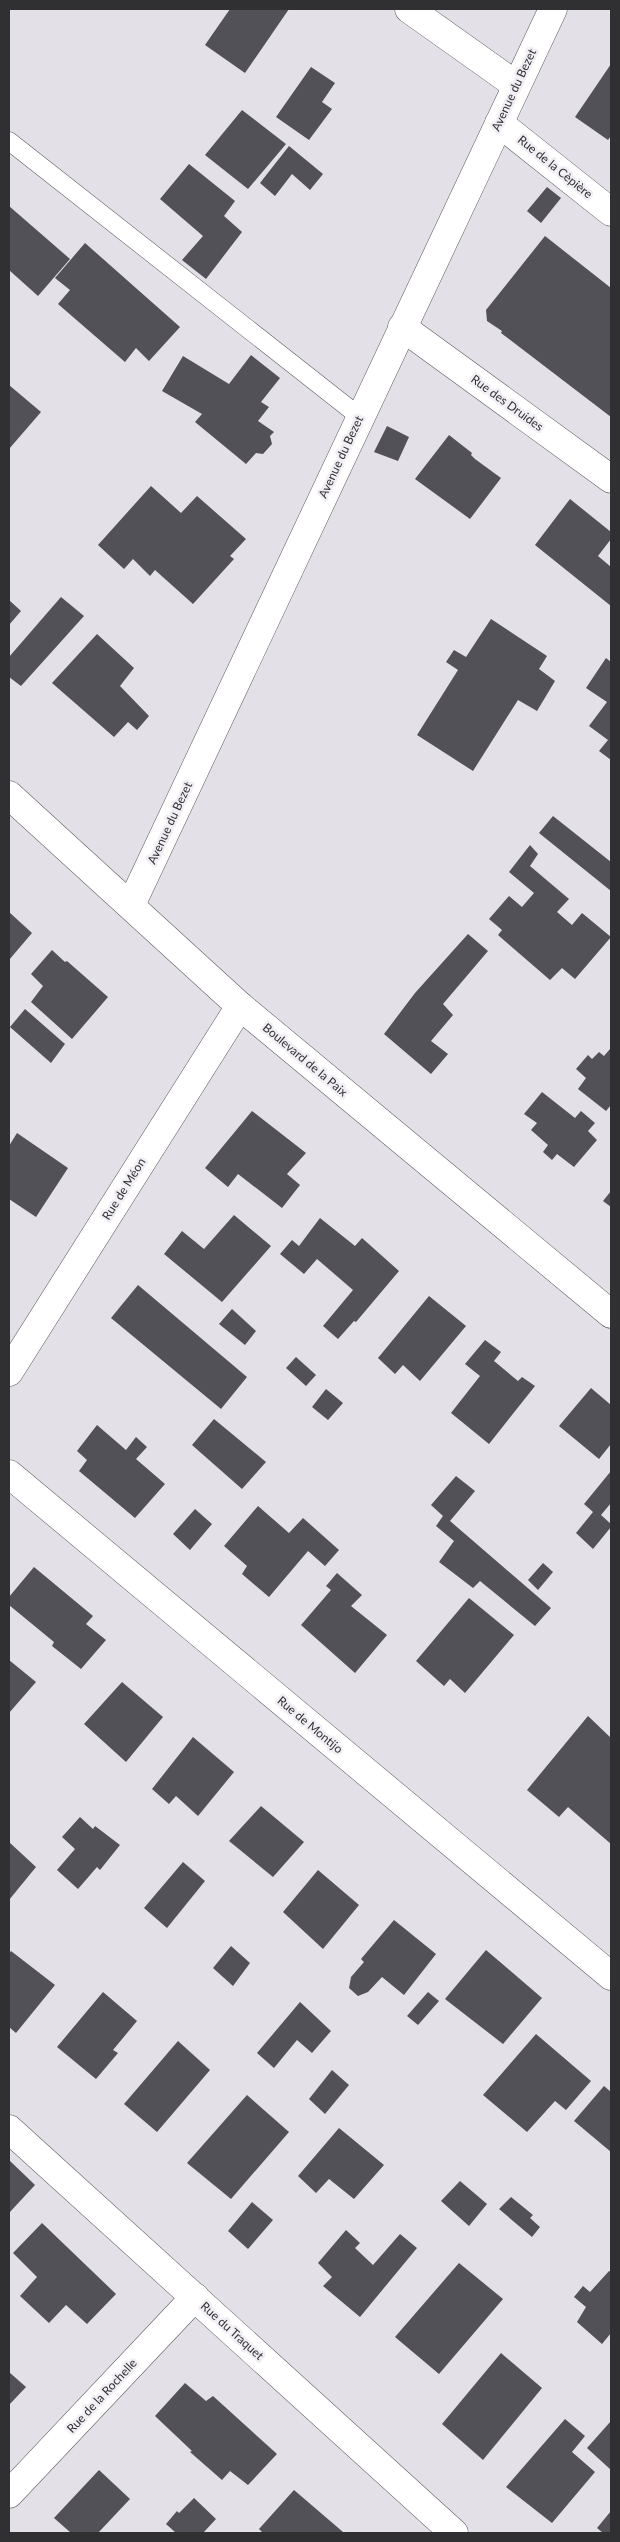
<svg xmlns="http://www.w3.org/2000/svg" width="620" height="2542" font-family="Lato,sans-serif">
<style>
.building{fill:#515157}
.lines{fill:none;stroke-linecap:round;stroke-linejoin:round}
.lane-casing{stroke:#5e5b61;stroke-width:19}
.street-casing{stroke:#5e5b61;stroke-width:29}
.secondary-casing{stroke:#5e5b61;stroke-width:29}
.lane{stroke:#fff;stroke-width:18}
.street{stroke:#fff;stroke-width:28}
.secondary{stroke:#fff;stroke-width:28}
.labels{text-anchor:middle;stroke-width:5;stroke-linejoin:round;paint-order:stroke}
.street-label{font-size:12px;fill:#302f31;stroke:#f1eef4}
</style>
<rect width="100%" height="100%" fill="#e3e0e7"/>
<g class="building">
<polygon points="230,9 289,9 245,73 205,45"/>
<polygon points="611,64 611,136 608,140 575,117"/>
<polygon points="311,67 335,83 322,102 332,109 309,140 276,117"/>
<polygon points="242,110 286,144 248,189 205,155"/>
<polygon points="289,146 323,174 310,190 292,174 275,196 260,183"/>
<polygon points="189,164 235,201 224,216 242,232 206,279 182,260 203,236 160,199"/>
<polygon points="547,187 561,198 541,223 527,211"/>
<polygon points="9,206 70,259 38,296 9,270"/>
<polygon points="545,236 611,288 611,417 501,333 502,331 487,321 486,310"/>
<polygon points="85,243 180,327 149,361 136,348 125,362 58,304 70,290 55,278"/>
<polygon points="251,355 280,378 261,402 269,407 258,421 274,432 270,436 272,444 263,454 256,453 246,464 195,422 202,414 162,391 183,356 229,384"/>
<polygon points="9,385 41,412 9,449"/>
<polygon points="387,426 409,437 398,461 374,452"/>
<polygon points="449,435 472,453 471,455 475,459 501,478 470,519 415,479"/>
<polygon points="151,486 181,513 197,496 246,539 230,556 234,559 193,604 155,570 150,576 133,559 124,569 98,545"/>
<polygon points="570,499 611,532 611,539 598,556 611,567 611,606 535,545"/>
<polygon points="61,597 84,616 21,686 9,677 9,657"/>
<polygon points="9,600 21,611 9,625"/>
<polygon points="491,619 547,656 539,669 555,681 537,711 518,700 473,771 417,735 458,670 446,662 454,650 466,657"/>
<polygon points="97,634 134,668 120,686 149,716 137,730 128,722 114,737 52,683"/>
<polygon points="606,658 611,662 611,760 599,751 608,740 589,726 607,702 586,688"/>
<polygon points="553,816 611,862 611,891 539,833"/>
<polygon points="530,845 538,854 530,866 569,899 557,912 572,925 582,913 611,937 575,979 562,968 550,980 498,935 502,930 489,919 509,896 522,907 534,893 509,872"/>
<polygon points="9,912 32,933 9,960"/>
<polygon points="468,934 488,951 443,1004 453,1015 431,1041 448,1054 431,1074 384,1034 415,993"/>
<polygon points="52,950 65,962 67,961 108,997 72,1039 31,1002 43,986 31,974"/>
<polygon points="25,1009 65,1044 51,1063 10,1027"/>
<polygon points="610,1049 611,1105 606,1111 578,1089 586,1078 576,1069 588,1055 592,1059 599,1052 604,1056"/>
<polygon points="542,1092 575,1118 581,1111 595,1123 588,1131 597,1140 574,1167 557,1154 552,1160 543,1152 548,1145 531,1130 537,1123 524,1114"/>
<polygon points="252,1111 306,1153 287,1174 300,1185 282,1208 238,1174 228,1187 205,1168"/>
<polygon points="17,1133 68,1168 36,1217 9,1199 9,1146"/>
<polygon points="611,1191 611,1207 603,1201"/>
<polygon points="234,1215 271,1246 222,1302 164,1254 182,1231 204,1249"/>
<polygon points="320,1218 355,1246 362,1238 399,1271 356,1322 354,1321 338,1339 323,1326 353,1290 317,1259 304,1274 280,1254 292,1240 299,1246"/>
<polygon points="138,1285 247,1377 221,1409 111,1318"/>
<polygon points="429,1296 466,1326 420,1381 403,1365 395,1374 378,1358"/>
<polygon points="232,1309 256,1331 245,1345 219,1324"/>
<polygon points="485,1340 501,1352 494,1361 518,1381 522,1377 535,1386 489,1444 451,1413 480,1376 465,1364"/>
<polygon points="296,1357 316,1375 306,1386 286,1368"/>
<polygon points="591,1388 611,1405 611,1444 599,1459 559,1426"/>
<polygon points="326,1389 343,1403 328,1420 312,1407"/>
<polygon points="214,1419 266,1462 242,1489 192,1445"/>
<polygon points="97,1425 126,1450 136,1437 147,1447 136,1459 165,1484 135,1518 79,1471 87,1460 77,1451"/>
<polygon points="611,1471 611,1503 601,1515 611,1524 611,1527 593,1549 576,1533 593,1512 584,1504"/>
<polygon points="456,1476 475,1491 450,1521 551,1608 535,1626 480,1581 473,1588 439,1562 454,1541 436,1526 443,1516 431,1505"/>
<polygon points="258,1506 289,1533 303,1518 339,1550 325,1566 308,1551 269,1597 242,1574 247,1566 224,1546"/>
<polygon points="195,1509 212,1524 190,1550 173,1534"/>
<polygon points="543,1563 553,1572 538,1590 528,1580"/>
<polygon points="34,1567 93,1616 86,1624 106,1640 81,1669 52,1646 54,1642 9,1605 9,1597"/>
<polygon points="337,1573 362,1595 351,1606 387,1635 355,1673 301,1625 331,1590 326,1586"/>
<polygon points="469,1598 514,1635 465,1693 450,1679 444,1686 416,1661"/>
<polygon points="9,1660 36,1682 9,1713"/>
<polygon points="122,1682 163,1717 126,1762 84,1724"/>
<polygon points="588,1716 611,1738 611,1844 568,1807 559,1817 527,1790"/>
<polygon points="193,1737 234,1772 198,1816 176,1796 169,1804 152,1789"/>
<polygon points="261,1806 304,1842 273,1877 229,1841"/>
<polygon points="80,1817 93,1829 95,1826 120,1845 100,1870 97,1867 78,1889 57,1870 75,1849 62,1837"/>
<polygon points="9,1842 36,1867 9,1900"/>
<polygon points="183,1862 205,1881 167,1928 144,1908"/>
<polygon points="318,1870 359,1905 323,1949 283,1912"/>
<polygon points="394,1920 436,1954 404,1995 382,1977 368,1992 358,1996 349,1988 351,1977 364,1962 361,1959"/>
<polygon points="231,1946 250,1963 233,1986 213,1968"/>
<polygon points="486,1950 542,1998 503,2044 445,1999"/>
<polygon points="11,1951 55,1985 16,2033 9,2027 9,1954"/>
<polygon points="103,1992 137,2021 113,2050 118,2053 96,2079 57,2047"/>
<polygon points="428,1992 439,2001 418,2025 407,2016"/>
<polygon points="300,2002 331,2031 312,2053 297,2040 274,2068 257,2053"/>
<polygon points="536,2034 591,2081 566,2110 555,2101 527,2132 483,2095"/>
<polygon points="178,2041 210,2070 157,2132 124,2104"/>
<polygon points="332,2070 349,2085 325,2114 309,2099"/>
<polygon points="604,2086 611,2092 611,2152 574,2121"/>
<polygon points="247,2095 289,2132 231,2199 187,2163"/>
<polygon points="339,2128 384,2165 354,2199 329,2179 316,2193 298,2176"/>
<polygon points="9,2160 35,2185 9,2213"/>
<polygon points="460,2181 487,2204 469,2226 441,2201"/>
<polygon points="511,2197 533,2215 530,2218 540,2227 532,2237 499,2209"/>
<polygon points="252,2202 273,2220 248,2249 228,2231"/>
<polygon points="42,2223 116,2294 87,2324 66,2305 49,2323 20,2296 37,2277 13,2253"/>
<polygon points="346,2230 360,2243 355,2248 373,2265 400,2234 417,2248 360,2317 323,2286 332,2277 318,2263"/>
<polygon points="459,2263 503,2299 439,2374 395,2337"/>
<polygon points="609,2271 611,2272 611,2333 602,2344 577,2322 586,2307 574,2297 583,2286 590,2292"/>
<polygon points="501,2353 542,2388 483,2460 442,2424"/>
<polygon points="9,2372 26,2387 9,2405"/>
<polygon points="185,2383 206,2401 213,2396 277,2454 248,2485 230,2471 222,2480 190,2452 192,2451 155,2416"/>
<polygon points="565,2419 585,2436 572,2452 595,2472 552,2523 506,2487"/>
<polygon points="611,2421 611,2470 587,2448"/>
<polygon points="99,2470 130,2499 98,2533 71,2533 54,2518"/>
<polygon points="294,2490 343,2532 263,2533 259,2529"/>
<polygon points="194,2498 216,2519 203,2533 176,2533 166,2524 177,2511 179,2513"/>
<polygon points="611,2511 611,2533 603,2533 597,2528"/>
</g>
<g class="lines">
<defs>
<polyline id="lane" points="9,141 360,417"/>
<g id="street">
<polyline points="409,9 516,85"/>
<polyline points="499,123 611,212"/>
<polyline points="402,327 611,479"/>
<polyline points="9,1372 240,1006"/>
<polyline points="9,1474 611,1976"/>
<polyline points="9,2129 454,2533"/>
<polyline points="9,2494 195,2297"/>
</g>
<g id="secondary">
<polyline points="9,795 240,1006 611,1314"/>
<polyline points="131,905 553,9"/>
</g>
</defs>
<use href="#lane" class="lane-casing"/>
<use href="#street" class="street-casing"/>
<use href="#secondary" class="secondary-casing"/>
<use href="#lane" class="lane"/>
<use href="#street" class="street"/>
<use href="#secondary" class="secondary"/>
</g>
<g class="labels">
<g class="street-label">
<text transform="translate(514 90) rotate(-65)" y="4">Avenue du Bezet</text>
<text transform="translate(555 167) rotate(39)" y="4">Rue de la Cèpière</text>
<text transform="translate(507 403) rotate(36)" y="4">Rue des Druides</text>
<text transform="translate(341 457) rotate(-65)" y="4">Avenue du Bezet</text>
<text transform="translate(170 823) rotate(-65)" y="4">Avenue du Bezet</text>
<text transform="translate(305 1060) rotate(40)" y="4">Boulevard de la Paix</text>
<text transform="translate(124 1189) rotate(-58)" y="4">Rue de Méon</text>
<text transform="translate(310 1725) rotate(40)" y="4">Rue de Montijo</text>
<text transform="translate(232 2331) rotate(42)" y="4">Rue du Traquet</text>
<text transform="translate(102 2396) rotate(-47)" y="4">Rue de la Rochelle</text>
</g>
</g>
<rect width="620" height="2542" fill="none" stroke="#302f31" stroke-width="20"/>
</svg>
